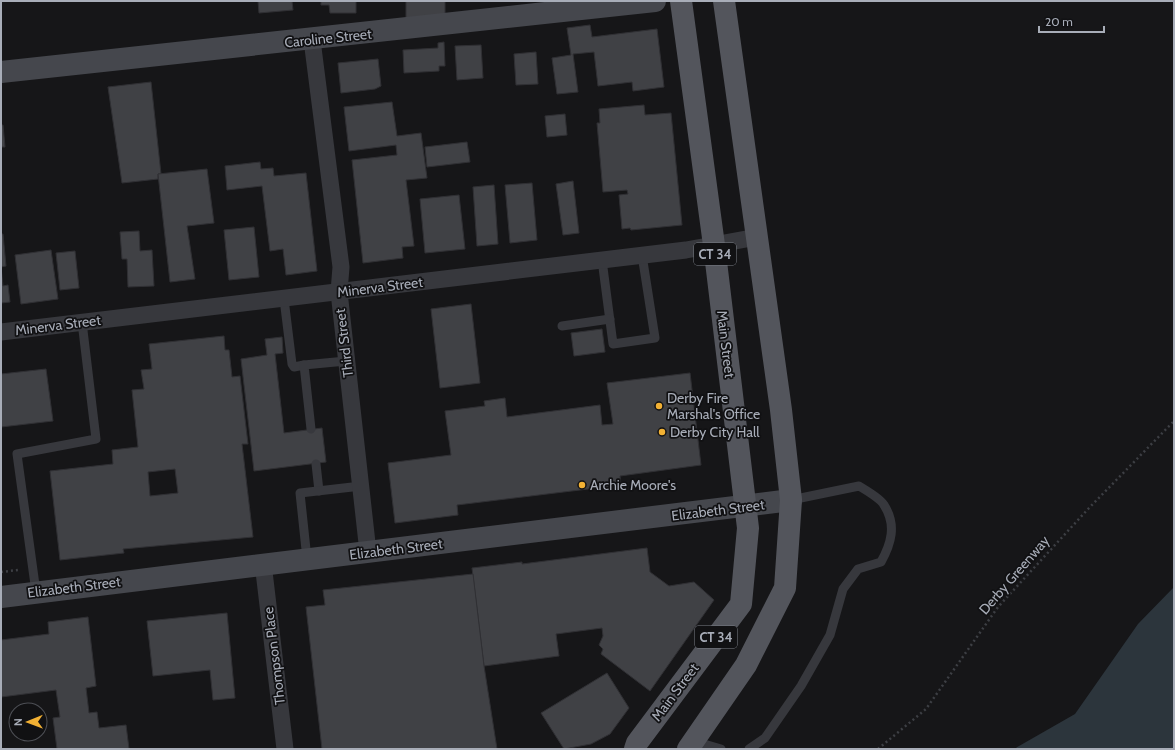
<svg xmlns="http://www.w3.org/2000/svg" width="1175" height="750" font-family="Cabin,sans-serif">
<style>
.water{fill:#2c353c}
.building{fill:#404145;stroke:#303034;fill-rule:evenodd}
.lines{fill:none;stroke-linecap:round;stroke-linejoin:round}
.path{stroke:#3d3f44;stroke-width:2.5;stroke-dasharray:2 3;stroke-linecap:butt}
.lane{stroke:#37383d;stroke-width:9}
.street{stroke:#37383d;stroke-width:17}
.secondary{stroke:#45474d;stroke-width:22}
.primary{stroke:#53555c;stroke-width:22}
.poi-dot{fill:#f2b134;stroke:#111113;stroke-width:1.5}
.labels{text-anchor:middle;stroke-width:3.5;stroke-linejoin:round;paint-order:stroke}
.shield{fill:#111113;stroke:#7b7e86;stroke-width:1}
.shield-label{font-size:13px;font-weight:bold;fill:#a8adb8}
.street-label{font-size:14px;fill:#a8adb8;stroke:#111113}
.poi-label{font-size:14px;fill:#a8adb8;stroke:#111113;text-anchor:start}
</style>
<rect width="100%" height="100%" fill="#161618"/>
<polygon class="water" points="1174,587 1174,749 1014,749 1075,714 1138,624"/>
<g class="building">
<polygon points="258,1 292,1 293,10 259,13"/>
<polygon points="321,1 356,1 356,13 330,13 329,5 321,5"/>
<polygon points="406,1 445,1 445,17 406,20"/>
<polygon points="590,25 592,37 657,29 664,87 633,91 632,82 598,86 594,52 573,54 578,92 557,94 552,58 571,55 567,28"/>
<polygon points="444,42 445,66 439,66 439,71 404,73 403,50 438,48 438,43"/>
<polygon points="481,45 483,78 457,80 455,46"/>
<polygon points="536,52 538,84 516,85 514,54"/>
<polygon points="378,59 381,86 375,89 341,93 338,63"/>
<polygon points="151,82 161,174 158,174 158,179 122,183 108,87"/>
<polygon points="392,102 397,136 421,133 427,178 406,180 414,246 402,247 403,258 363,263 352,160 397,155 396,145 349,151 344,107"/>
<polygon points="644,105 645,115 671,113 682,225 631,230 630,228 622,229 619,195 628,194 627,190 603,192 597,123 600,123 599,109"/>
<polygon points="565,114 567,135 547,137 545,116"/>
<polygon points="1,125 3,125 5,147 1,147"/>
<polygon points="467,142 470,162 427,167 425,147"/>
<polygon points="260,162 261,169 273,168 274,176 306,173 317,271 286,275 283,249 270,251 262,186 227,190 225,166"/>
<polygon points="207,169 214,223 187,226 195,279 170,282 158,174"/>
<polygon points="573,181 579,233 563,235 556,184"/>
<polygon points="532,183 537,240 510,243 505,185"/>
<polygon points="494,185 498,244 477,246 473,187"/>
<polygon points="459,195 465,249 425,253 420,199"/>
<polygon points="254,227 259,277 229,280 224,230"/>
<polygon points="139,231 140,251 152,250 154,286 128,287 127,259 122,259 120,232"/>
<polygon points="1,234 3,234 6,266 1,267 3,286 8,285 10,302 1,303"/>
<polygon points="51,250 58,299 21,304 15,255"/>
<polygon points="75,251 79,288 60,290 56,253"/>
<polygon points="471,304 480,383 440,388 431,309"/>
<polygon points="602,329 605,352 574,356 571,333"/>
<path d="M224,336L225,350H229L232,377L240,376L248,444H242L253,537L123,549L124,553L60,560L50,471L113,464L112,450L138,447L132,390L144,389L141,370L152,369L149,344ZM175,469L178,493L150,496L148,472Z"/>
<polygon points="282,337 283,353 275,354 284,433 322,428 326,462 254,471 241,359 267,355 265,339"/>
<polygon points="46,369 53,421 1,427 1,374"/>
<polygon points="690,373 701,465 620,476 621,485 457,505 458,515 395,523 388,463 451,455 445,411 485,406 484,401 505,398 507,417 600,405 602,425 613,424 607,383"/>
<polygon points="647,548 650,572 669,586 694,582 714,600 650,691 601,654 603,649 599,645 603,636 602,628 556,634 559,656 484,666 472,568 522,562 522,564"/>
<polygon points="473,574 484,666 497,749 322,749 306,607 325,605 323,590"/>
<polygon points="227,613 235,698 213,700 210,670 153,676 147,621"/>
<polygon points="88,617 96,686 86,688 89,713 97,712 99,728 126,725 129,749 57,749 53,718 60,717 56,690 1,697 1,640 49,634 48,622"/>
<polygon points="607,673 629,708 610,734 591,744 564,749 541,713"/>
</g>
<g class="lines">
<g class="path">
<polyline points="1,572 18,570"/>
<polyline points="878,749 926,709 998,607 1089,508 1174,421"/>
</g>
<g class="lane">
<polyline points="602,260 613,344 655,338 642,255"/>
<polyline points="284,299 292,364 294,367 304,365"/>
<polyline points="562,326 610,319"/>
<polyline points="311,429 304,365 346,361"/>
<polyline points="316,464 319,491"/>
<polyline points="307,559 300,493 361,486"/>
<polyline points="36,592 17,454 96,439 82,322"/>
<polyline points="694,741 721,749"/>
<path d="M749,749L765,738L801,686L830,635L843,589L858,569L881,562C891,544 897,525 884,505C880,498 867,491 859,486L791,500"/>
</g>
<g class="street">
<polyline points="312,40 341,267 339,292 368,552"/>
<polyline points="1,332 686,250 757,237"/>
<polyline points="263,563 285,749"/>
</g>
<g class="secondary">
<polyline points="1,72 655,1"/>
<polyline points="1,597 791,500"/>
</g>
<g class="primary">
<polyline points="635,749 637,743 741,604 748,528 714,245 681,1"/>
<polyline points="688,749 746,665 785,588 791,500 781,410 724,1"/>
</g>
</g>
<g class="poi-dot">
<circle cx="659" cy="406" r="4"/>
<circle cx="662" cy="432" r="4"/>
<circle cx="582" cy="485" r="4"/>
</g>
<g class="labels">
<g class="shield">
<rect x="694" y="243" width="42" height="22" rx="3"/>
<rect x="695" y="626" width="42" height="22" rx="3"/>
</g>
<g class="shield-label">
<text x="715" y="259">CT 34</text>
<text x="716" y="642">CT 34</text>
</g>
<g class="street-label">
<text transform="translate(328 38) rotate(-6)" y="5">Caroline Street</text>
<text transform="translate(380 287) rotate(-7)" y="5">Minerva Street</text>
<text transform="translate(58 325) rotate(-7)" y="5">Minerva Street</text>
<text transform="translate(344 343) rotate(-97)" y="5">Third Street</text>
<text transform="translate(726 344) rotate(83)" y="5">Main Street</text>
<text transform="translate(718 510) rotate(-7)" y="5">Elizabeth Street</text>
<text transform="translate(396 549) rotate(-7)" y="5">Elizabeth Street</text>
<text transform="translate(1014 575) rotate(-49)" y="5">Derby Greenway</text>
<text transform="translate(74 587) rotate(-7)" y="5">Elizabeth Street</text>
<text transform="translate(274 656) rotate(-97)" y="5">Thompson Place</text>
<text transform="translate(675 692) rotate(-53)" y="5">Main Street</text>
</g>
<g class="poi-label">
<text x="667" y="403">Derby Fire<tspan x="667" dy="16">Marshal's Office</tspan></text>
<text x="670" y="437">Derby City Hall</text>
<text x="590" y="490">Archie Moore's</text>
</g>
</g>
<rect width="1175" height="750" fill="none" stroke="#a8adb8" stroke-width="4"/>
<g transform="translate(28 722) rotate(269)"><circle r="19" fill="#111113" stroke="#4d4f55"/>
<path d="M0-3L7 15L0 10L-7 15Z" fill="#f2b134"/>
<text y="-6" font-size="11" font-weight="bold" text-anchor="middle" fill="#a8adb8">N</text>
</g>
<path d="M1039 26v6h65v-6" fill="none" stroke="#a8adb8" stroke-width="2"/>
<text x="1045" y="26" font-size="12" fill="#a8adb8" stroke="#111113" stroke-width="3" paint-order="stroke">20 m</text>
</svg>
